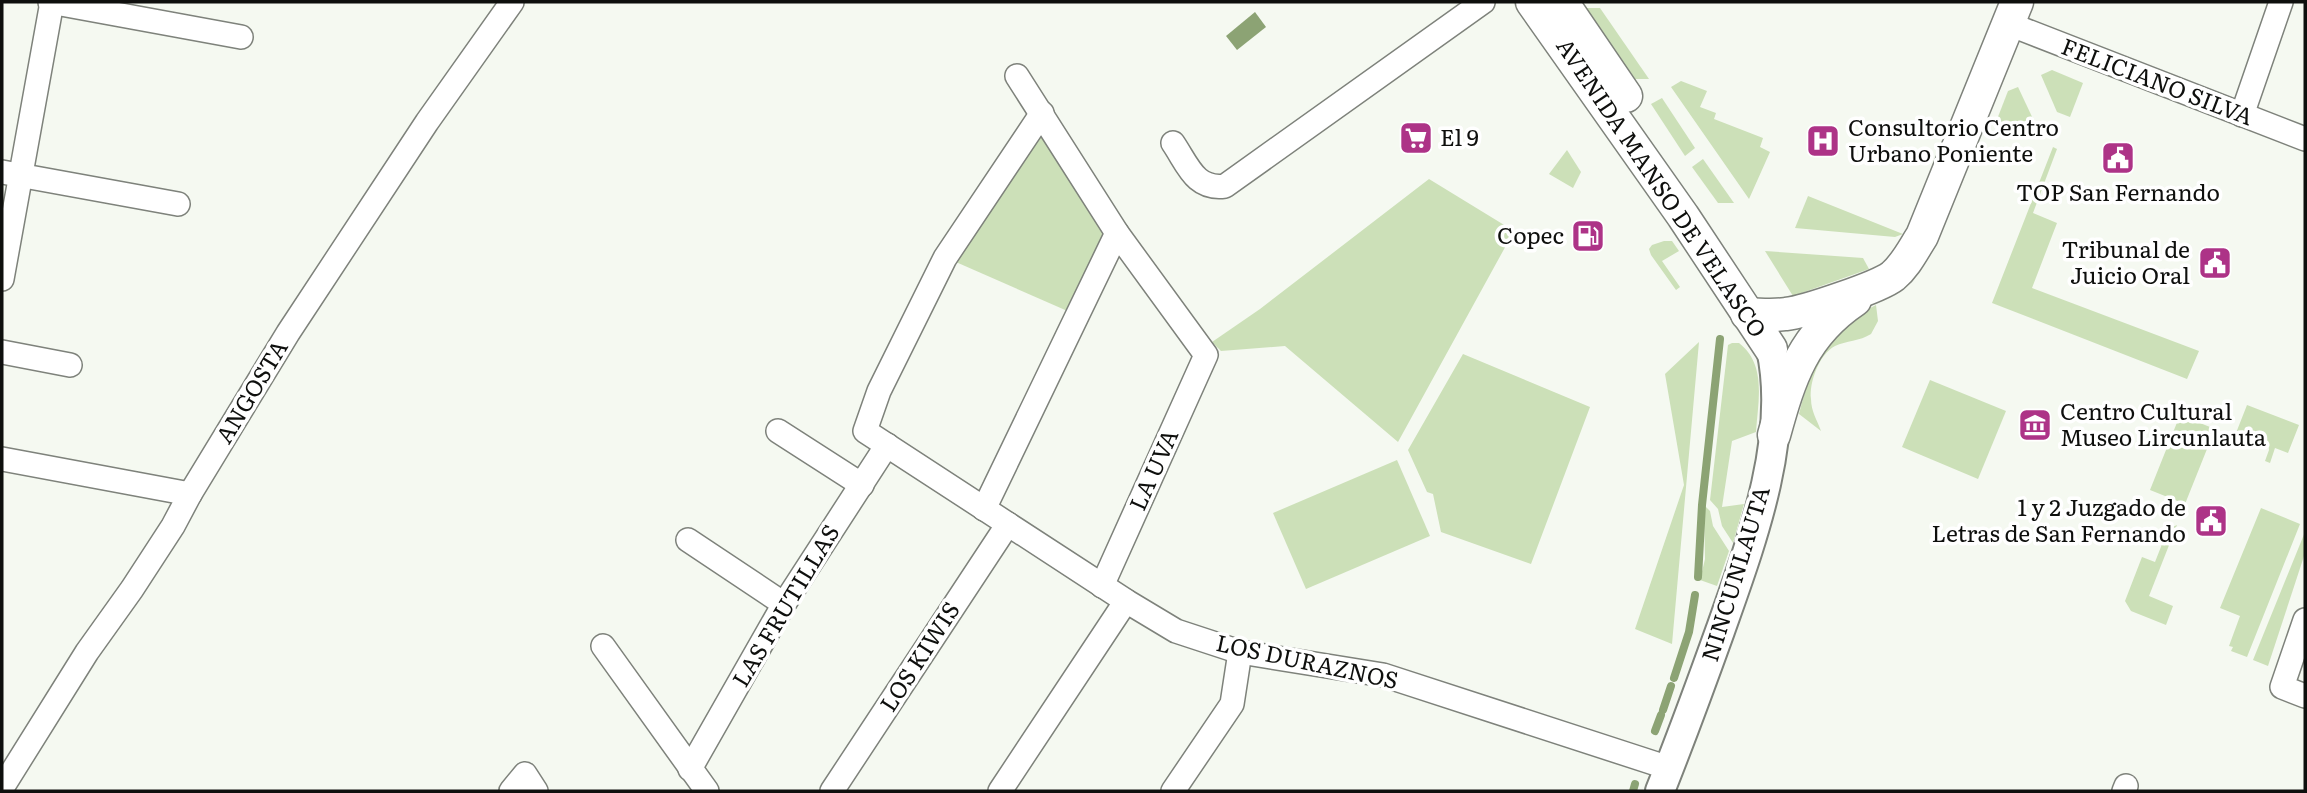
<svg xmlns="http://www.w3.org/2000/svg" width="2307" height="793" font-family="Literata,serif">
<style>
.green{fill:#cce0b8}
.water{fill:#8ca374}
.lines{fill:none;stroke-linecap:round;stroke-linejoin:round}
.stream{stroke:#8ca374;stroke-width:8}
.minor-casing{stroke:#7e827b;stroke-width:26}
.tertiary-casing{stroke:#7e827b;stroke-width:32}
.secondary-casing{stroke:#7e827b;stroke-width:35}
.minor{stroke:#fff;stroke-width:23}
.tertiary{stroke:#fff;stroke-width:28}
.secondary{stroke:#fff;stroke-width:32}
.labels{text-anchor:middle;stroke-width:7;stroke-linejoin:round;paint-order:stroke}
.street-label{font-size:23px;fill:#0e0f0d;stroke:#fff}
.poi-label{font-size:23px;fill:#0e0f0d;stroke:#fff;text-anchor:start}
</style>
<rect width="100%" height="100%" fill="#f5f9f1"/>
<g class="green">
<polygon points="1584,8 1600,8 1649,79 1635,79"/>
<polygon points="2052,70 2083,83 2070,117 2057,112 2041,75"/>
<polygon points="1681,81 1707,91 1700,107 1716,113 1714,119 1763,138 1760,147 1770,152 1749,199 1671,87"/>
<polygon points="2018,87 2035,123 2030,135 1996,122 2008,91"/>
<polygon points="1662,98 1695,148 1685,156 1651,104"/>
<polygon points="1041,133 1104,227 1102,243 1072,313 949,259"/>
<polygon points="2053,147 2057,149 2033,213 2057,223 2032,288 2199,351 2187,379 1992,303"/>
<polygon points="1567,150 1581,172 1573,188 1549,174"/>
<polygon points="1703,159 1734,203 1718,203 1692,167"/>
<polygon points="1429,179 1514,231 1398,442 1285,346 1221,351 1212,342 1260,309"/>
<polygon points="1808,196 1903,234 1895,237 1795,228"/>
<polygon points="1664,241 1672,241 1679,251 1662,261 1680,287 1676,290 1651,255 1649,249 1652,245"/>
<polygon points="1765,251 1863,258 1869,269 1793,296"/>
<path d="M1876,305L1878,321L1871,334C1860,341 1846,341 1835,346C1819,354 1809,383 1811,399C1811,411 1817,420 1821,431L1799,414C1813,361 1824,330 1876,305Z"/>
<polygon points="1699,342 1672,644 1635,629 1684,485 1665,374"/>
<path d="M1732,343H1739C1767,365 1758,401 1756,432L1732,441L1722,507L1744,504L1733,543L1722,526L1718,509L1710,500L1728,345Z"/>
<polygon points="1463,354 1590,407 1531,564 1441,532 1433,494 1427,492 1408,450"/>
<polygon points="1930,380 2006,411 1978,479 1902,447"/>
<polygon points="2247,405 2299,425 2288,453 2275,448 2270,463 2265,461 2269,450 2268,441 2259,437 2252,442 2247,440 2248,437 2236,433"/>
<polygon points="2180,415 2215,429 2185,504 2150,490"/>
<polygon points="1397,460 1430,536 1306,589 1273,513"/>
<polygon points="1704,505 1710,511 1713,526 1729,551 1717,586 1700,580 1705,559"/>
<polygon points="2261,508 2300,524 2247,657 2231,651 2233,647 2229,646 2240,616 2220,608"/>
<polygon points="2177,525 2149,596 2173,606 2166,625 2131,611 2125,601 2142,557 2155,562 2168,529"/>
<polygon points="2305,532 2305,553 2268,666 2253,660"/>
</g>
<polygon class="water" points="1255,12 1266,27 1237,50 1226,36"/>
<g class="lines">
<g class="stream">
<polyline points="1698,577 1702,505 1720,339"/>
<polyline points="1674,678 1689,632 1695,595"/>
<polyline points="1663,710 1671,686"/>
<polyline points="1655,731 1661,715"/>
<polyline points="1633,791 1635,784"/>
</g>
<defs>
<g id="minor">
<polyline points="50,2 241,37"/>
<polyline points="2009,24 2305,139"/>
<polyline points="1017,76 1117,233 1206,355 1102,586"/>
<polyline points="1042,113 945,258 879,391 865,431 1126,601 1176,631 1240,652 1383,675 1669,768"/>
<polyline points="2242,115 2281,2"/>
<path d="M1173,143C1188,165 1195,190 1225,186L1483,2"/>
<polyline points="2,172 178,204"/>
<polyline points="2,279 52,2"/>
<polyline points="2,352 70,365"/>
<polyline points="778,431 862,485"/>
<polyline points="2,459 190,494"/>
<polyline points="984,509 1117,233"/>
<polyline points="688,540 784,604"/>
<polyline points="2305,620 2282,687 2305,696"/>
<polyline points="603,646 707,791"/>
<polyline points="690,769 784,604 887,445"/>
<polyline points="2,788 87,652 132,589 173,526 190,494 288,333 427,122 512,2"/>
<polyline points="511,791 525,774 536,791"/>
<polyline points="832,791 1008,524"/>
<polyline points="1000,791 1126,601"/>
<polyline points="1173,791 1232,704 1240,652"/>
<polyline points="2124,791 2126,786"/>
</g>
<path id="tertiary" d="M1660,791C1681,738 1701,684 1720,631C1750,546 1791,439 1771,349"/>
<g id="secondary">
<polyline points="1532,2 1683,216 1771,349"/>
<polyline points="1562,2 1626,96"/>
<path d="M1747,314C1760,315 1773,316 1786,314C1805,312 1879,287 1893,276C1906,265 1913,250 1922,236L2017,2"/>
<path d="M1774,435C1790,377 1803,335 1855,300"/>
</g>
</defs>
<use href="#minor" class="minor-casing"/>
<use href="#tertiary" class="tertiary-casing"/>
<use href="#secondary" class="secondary-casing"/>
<use href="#minor" class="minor"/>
<use href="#tertiary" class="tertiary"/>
<use href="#secondary" class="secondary"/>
</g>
<defs>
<symbol id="supermarket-square" viewBox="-11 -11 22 22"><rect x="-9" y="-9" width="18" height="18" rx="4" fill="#ad3387" stroke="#fff"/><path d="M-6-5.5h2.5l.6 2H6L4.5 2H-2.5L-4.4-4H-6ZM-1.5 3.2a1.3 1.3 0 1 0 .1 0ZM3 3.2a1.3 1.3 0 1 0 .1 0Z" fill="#fff"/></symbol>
<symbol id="hospital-square" viewBox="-11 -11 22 22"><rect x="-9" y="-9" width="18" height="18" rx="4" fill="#ad3387" stroke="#fff"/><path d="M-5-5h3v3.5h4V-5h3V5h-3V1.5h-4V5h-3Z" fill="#fff"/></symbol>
<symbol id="civic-square" viewBox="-11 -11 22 22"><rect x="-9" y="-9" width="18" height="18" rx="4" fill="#ad3387" stroke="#fff"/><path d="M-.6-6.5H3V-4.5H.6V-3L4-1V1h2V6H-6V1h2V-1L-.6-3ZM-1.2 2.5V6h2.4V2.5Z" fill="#fff"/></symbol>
<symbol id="fuel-square" viewBox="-11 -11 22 22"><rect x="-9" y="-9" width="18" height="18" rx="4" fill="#ad3387" stroke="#fff"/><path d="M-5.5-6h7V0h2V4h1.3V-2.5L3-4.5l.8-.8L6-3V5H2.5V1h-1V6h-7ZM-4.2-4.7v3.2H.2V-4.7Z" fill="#fff"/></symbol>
<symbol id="museum-square" viewBox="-11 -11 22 22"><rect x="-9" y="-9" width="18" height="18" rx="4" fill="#ad3387" stroke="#fff"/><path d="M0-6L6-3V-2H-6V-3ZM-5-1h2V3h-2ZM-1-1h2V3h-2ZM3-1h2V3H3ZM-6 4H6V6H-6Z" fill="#fff"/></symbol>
</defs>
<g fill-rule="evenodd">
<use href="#supermarket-square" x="1397" y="119" width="38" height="38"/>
<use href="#hospital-square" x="1804" y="122" width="38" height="38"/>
<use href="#civic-square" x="2099" y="139" width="38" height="38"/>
<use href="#fuel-square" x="1569" y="217" width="38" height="38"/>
<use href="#civic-square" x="2196" y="244" width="38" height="38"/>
<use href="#museum-square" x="2016" y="406" width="38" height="38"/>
<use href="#civic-square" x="2192" y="502" width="38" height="38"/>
</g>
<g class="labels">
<g class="street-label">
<text transform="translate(2157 82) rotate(21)" y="8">FELICIANO SILVA</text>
<text transform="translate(1661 188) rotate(56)" y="8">AVENIDA MANSO DE VELASCO</text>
<text transform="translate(252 392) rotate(-59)" y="8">ANGOSTA</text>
<text transform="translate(1154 470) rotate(-66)" y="8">LA UVA</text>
<text transform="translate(1736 574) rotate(-73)" y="8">NINCUNLAUTA</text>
<text transform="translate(786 606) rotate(-59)" y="8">LAS FRUTILLAS</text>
<text transform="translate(920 657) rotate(-57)" y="8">LOS KIWIS</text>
<text transform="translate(1307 662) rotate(12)" y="8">LOS DURAZNOS</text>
</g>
<g class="poi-label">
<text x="1848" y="136">Consultorio Centro<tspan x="1848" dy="26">Urbano Poniente</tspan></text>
<text x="1440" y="146">El 9</text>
<text x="2118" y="201" text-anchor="middle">TOP San Fernando</text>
<text x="1564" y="244" text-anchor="end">Copec</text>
<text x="2190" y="258" text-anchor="end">Tribunal de<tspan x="2190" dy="26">Juicio Oral</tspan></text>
<text x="2060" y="420">Centro Cultural<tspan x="2060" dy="26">Museo Lircunlauta</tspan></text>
<text x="2186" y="516" text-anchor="end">1 y 2 Juzgado de<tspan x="2186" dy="26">Letras de San Fernando</tspan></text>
</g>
</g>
<rect width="2307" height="793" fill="none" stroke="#0e0f0d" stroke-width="7"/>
</svg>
